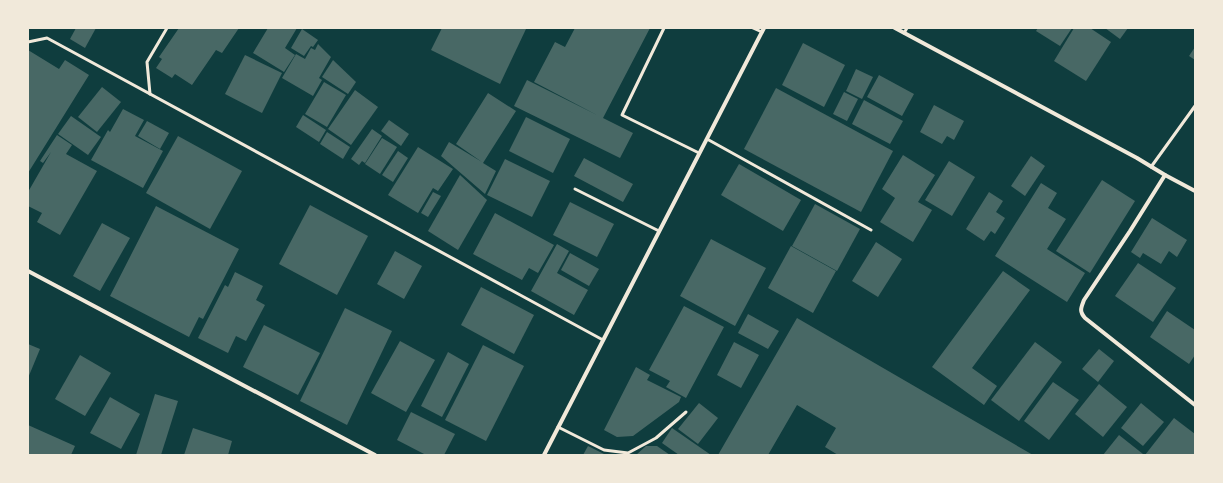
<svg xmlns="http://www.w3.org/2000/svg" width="1223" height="483" font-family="'Asap Condensed',sans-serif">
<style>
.building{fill:#486865}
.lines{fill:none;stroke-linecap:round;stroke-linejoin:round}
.service{stroke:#f1e9da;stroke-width:3}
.minor{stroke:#f1e9da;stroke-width:4}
</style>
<rect width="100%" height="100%" fill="#0f3d3e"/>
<g class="building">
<polygon points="76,28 96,28 85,48 70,39"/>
<polygon points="179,28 239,28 222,53 216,50 192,85 175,74 172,78 156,68 162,59 159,57"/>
<polygon points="268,28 297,28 285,48 295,55 284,72 253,53"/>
<polygon points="442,28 523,28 526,29 500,84 431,50"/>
<polygon points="575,28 650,28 603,118 633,133 620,158 514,106 527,80 597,115 534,82 555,42 565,47"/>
<polygon points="1038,28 1072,28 1060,46 1036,31"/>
<polygon points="1074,28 1090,28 1111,42 1086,81 1054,61"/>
<polygon points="1105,28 1128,28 1120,39"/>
<polygon points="302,29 318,40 313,47 311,46 304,56 291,48"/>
<polygon points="803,43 845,65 824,107 782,85"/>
<polygon points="318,44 331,57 319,78 322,80 313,96 282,78 296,54 305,59 311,48 315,50"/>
<polygon points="1195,47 1195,60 1189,56"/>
<polygon points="28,50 59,69 65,60 89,75 28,173"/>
<polygon points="245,55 282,73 262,113 225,94"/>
<polygon points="333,60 356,82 348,94 322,77"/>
<polygon points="856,69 873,77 862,99 846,91"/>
<polygon points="879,75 914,94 902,116 867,97"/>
<polygon points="324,82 346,95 327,127 305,114"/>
<polygon points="102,87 121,102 97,132 78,117"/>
<polygon points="776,88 893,151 861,212 744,149"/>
<polygon points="355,90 378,107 351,145 328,129"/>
<polygon points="844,92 858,99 847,121 833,114"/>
<polygon points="488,93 516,111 483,163 496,171 485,194 441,156 449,142 482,162 456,144"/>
<polygon points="864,100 903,121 890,144 852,124"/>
<polygon points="934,105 964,121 954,140 947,136 942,144 920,132"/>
<polygon points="123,109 144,120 135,136 163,151 143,188 91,160 108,130 110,132"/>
<polygon points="303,115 326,130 319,142 296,127"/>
<polygon points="71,116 101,137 88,155 58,134"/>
<polygon points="526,117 570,139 553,173 509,151"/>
<polygon points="389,120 409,134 401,146 381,131"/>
<polygon points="147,121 169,133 160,149 138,136"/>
<polygon points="372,129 382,136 365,163 362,161 359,165 351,159"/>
<polygon points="327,132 350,147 343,159 320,144"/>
<polygon points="57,135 72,145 66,154 97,171 60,235 37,222 42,213 28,206 28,192 51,152 43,163 40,161"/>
<polygon points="178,136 242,171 210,229 146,193"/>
<polygon points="382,138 397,147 380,174 365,164"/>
<polygon points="418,147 453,169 438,191 433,188 418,213 388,195"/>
<polygon points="398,151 408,158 393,182 382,175"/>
<polygon points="903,155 935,175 918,202 932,210 913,242 880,222 895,198 882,189"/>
<polygon points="1031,156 1045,166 1025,196 1011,186"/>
<polygon points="584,158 633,184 623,202 574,176"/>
<polygon points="505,159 550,181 532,217 487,195"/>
<polygon points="949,161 975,177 952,216 925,200"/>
<polygon points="739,164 801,200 783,231 721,195"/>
<polygon points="460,175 487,200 458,250 428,231"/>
<polygon points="1102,180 1135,201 1090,273 1056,251"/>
<polygon points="1041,183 1057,193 1048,208 1066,219 1047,249 1085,273 1067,302 995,256"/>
<polygon points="433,192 441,196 428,217 421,213"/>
<polygon points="989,192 1003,201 996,212 1005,218 995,234 991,231 984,241 966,229"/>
<polygon points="570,202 614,224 597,257 553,235"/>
<polygon points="815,204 860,229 837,271 792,246"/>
<polygon points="310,205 368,236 337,295 279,264"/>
<polygon points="156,206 239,249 203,319 199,317 189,337 110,296"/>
<polygon points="495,213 554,245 538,273 529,268 522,280 473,254"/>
<polygon points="1152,218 1187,240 1177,257 1169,251 1161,264 1143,253 1140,258 1131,252"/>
<polygon points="102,223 130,238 100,291 73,276"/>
<polygon points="711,239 766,268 735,326 680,296"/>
<polygon points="876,242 902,259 878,297 852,281"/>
<polygon points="557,244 569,251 557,273 588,290 574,315 531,291"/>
<polygon points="791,246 836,271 813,313 768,288"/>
<polygon points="395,251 422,266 404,299 377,284"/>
<polygon points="570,253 599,269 589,286 561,270"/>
<polygon points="1138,263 1176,288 1153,322 1115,296"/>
<polygon points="1003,271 1030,290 972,368 997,386 984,405 932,367"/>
<polygon points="235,272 263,286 256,300 265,305 246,341 236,336 228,353 198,338 225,285 228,287"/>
<polygon points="481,287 534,315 514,354 461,325"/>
<polygon points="684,306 724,327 686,398 666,387 670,381 649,370"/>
<polygon points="345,308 392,331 347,425 300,401"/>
<polygon points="1167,311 1195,330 1195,355 1189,364 1150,337"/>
<polygon points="748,314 779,331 768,349 738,333"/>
<polygon points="797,318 1033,455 838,455 825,447 836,428 797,405 768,455 718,455"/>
<polygon points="264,325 320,353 298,395 243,367"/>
<polygon points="400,341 435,360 406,412 371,393"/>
<polygon points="734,342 759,355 741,388 717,375"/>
<polygon points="1035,342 1062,362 1019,421 991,400"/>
<polygon points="28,344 40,349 28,378"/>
<polygon points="483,345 524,366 486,441 445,420"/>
<polygon points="1099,349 1114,361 1098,382 1082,369"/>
<polygon points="448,352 469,364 442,417 421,406"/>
<polygon points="80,355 111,373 85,416 55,399"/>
<polygon points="636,367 650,375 647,380 681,397 679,402 633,436 617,437 604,430"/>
<polygon points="1053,382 1079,400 1049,440 1024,421"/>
<polygon points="1099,384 1127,407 1103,437 1075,414"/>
<polygon points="155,394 178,401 161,455 136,455"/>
<polygon points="110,397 140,414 121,449 90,433"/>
<polygon points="699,403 718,418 698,444 678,429"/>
<polygon points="1141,403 1164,422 1143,446 1121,428"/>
<polygon points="411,412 455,434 444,455 426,455 397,440"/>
<polygon points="1174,418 1195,434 1195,455 1145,455"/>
<polygon points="28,425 75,446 71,455 28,455"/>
<polygon points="193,428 232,441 228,455 184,455"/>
<polygon points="672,428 711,455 679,455 662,443"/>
<polygon points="1119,435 1143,454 1142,455 1103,455"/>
<polygon points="588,446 606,455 583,455"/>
<polygon points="646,446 657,446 670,455 636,455"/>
</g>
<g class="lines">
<g class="service">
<polyline points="664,28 622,115 699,153"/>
<polyline points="753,28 762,32"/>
<polyline points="904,33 907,28"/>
<polyline points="28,42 47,38 603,340"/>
<polyline points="150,94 147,62 167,28"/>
<polyline points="707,139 871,230"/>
<polyline points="1151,167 1195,106"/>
<polyline points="575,189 659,231"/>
<polyline points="558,427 604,450 628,453 656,438 686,412"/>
</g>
<g class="minor">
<polyline points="895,28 1137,158 1165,175 1195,191"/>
<path d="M1165,175L1130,231L1084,300C1081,308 1079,311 1085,318L1195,405"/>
<polyline points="28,271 375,455"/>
<polyline points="544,455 764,28"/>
</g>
</g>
<rect width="1223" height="483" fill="none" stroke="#f1e9da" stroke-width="58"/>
</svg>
